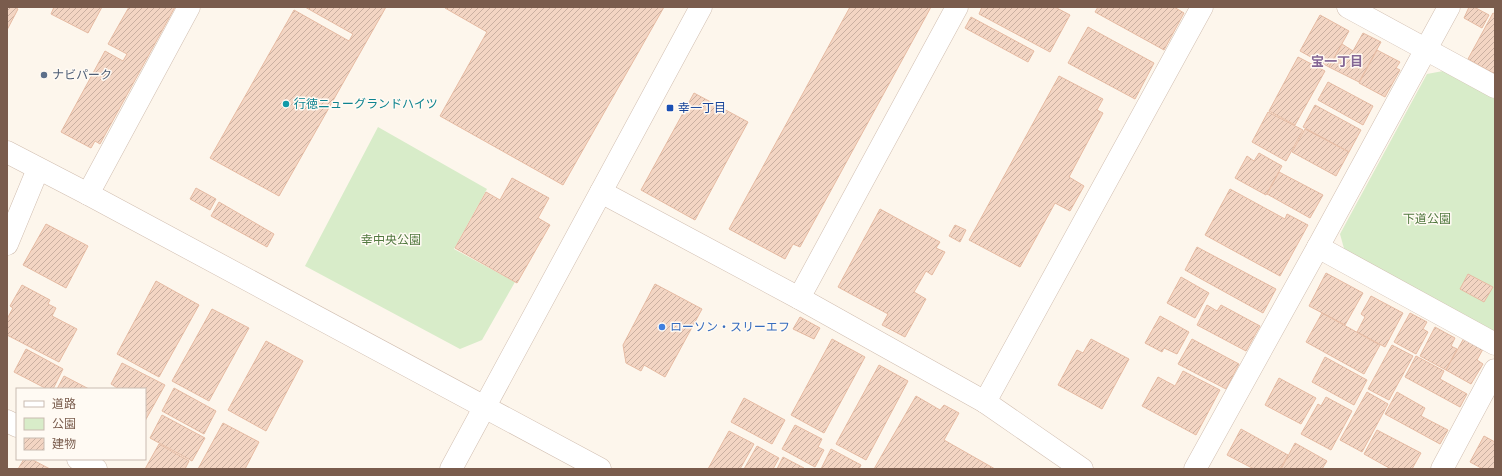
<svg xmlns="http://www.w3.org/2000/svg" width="1502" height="476" font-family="Signika,'Noto Sans JP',sans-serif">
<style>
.park{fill:#d8ecc9}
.building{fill:url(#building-hatch);stroke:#e6bba3}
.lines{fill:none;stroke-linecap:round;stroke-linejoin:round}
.minor-casing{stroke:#d1beb0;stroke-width:23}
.tertiary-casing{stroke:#d1beb0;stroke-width:23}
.minor{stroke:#fff;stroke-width:22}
.tertiary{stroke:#fff;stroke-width:22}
.service-dot{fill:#5c6f8a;stroke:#fffaf3;stroke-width:1.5}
.culture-dot{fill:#0f9aa8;stroke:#fffaf3;stroke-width:1.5}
.transit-dot{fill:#1a4fb4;stroke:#fffaf3;stroke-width:1.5}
.shop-dot{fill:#3f7fe0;stroke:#fffaf3;stroke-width:1.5}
.labels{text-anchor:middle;stroke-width:3;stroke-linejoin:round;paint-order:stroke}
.service-label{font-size:12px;fill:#4e5e75;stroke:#fffaf3;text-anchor:start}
.culture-label{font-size:12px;fill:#0d838f;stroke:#fffaf3;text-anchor:start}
.transit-label{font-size:12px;fill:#164399;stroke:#fffaf3;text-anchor:start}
.park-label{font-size:12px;fill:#537a41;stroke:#fffaf3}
.shop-label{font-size:12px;fill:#366cbe;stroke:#fffaf3;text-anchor:start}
.neighbourhood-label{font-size:13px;font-weight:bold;fill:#846695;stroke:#fffaf3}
</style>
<defs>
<pattern id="building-hatch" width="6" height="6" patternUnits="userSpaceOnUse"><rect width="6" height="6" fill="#f3d5c3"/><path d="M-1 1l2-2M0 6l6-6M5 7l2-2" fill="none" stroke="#cab0a1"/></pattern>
</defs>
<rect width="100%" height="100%" fill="#fdf6ec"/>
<g class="park">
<polygon points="1443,71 1495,99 1495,331 1491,333 1345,252 1340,234 1427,74"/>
<polygon points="378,127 487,189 454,249 515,282 482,340 460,349 305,266"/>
</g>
<g class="building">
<polygon points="7,7 14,7 18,9 7,30"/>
<polygon points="54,7 102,7 88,33 51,14"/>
<polygon points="129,7 175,7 100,144 95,141 91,148 61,132 105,51 123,61 127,54 108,44"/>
<polygon points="305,7 386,7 279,196 210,158 294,10 349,41 353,34"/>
<polygon points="445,7 664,7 563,185 440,116 487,32 445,8"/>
<polygon points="850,7 931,7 800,247 793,244 785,259 729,229"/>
<polygon points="982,7 1055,7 1070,15 1050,52 979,14"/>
<polygon points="1098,7 1174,7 1184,13 1164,50 1095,12"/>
<polygon points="1469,7 1474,7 1489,15 1482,28 1464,18"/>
<polygon points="1493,13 1495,14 1495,74 1468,59"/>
<polygon points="1320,15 1349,31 1329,67 1300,51"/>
<polygon points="971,17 1034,51 1028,62 965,28"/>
<polygon points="1088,27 1154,63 1135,99 1068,63"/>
<polygon points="1363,33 1381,42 1359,82 1329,67 1342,44 1353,51"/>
<polygon points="1377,50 1400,62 1396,68 1400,70 1385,97 1359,83"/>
<polygon points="1298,57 1325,71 1295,125 1269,111"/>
<polygon points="1059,76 1103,99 1097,110 1103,113 1069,177 1084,186 1070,211 1055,203 1020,267 969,240"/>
<polygon points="1328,82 1373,106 1363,125 1318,100"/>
<polygon points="694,93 748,122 695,220 641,190"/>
<polygon points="1315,105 1361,130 1349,152 1303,127"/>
<polygon points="1268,112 1303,130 1286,161 1252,142"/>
<polygon points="1305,129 1349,152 1336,176 1292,152"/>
<polygon points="1259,153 1282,166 1266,195 1235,178 1247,156 1254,161"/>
<polygon points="1279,172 1323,195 1310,218 1267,194"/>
<polygon points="512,178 549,198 538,218 550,225 517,283 455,248 486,192 500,200"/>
<polygon points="196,188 216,199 210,210 190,199"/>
<polygon points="1230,189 1285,219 1287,214 1308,225 1280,276 1205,235"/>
<polygon points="219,202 274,234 267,247 211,216"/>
<polygon points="880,209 940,242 936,248 945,252 932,275 926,271 914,292 926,299 905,337 882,325 888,314 838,287"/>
<polygon points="46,224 88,246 66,288 23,265"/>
<polygon points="955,225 966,230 960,242 949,236"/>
<polygon points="1197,247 1276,289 1263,313 1185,270"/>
<polygon points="1326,273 1363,293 1345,325 1309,306"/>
<polygon points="1468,274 1493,287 1484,302 1460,289"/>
<polygon points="1181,277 1209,293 1195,318 1167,303"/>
<polygon points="156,281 199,305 159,377 117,354"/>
<polygon points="655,284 702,309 665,377 644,365 641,371 626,363 623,345"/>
<polygon points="22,285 50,300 48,304 56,308 52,316 77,329 59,362 7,335 7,319 13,308 10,306"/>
<polygon points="1371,296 1403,313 1385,347 1357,332 1365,317 1361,314"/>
<polygon points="1207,305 1217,311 1221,305 1260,326 1246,351 1197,325"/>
<polygon points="212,309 249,328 209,401 172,381"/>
<polygon points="1322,313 1380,345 1364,374 1306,342"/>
<polygon points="1410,313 1427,322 1423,329 1428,332 1416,354 1394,342"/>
<polygon points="1160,316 1189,332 1177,354 1164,348 1162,352 1145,343"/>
<polygon points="800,317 820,328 814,339 793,329"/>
<polygon points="1435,327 1455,338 1451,346 1457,349 1446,370 1420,356"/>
<polygon points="1464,338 1483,349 1477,360 1483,364 1471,384 1446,370"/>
<polygon points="832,339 865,357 824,433 791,415"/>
<polygon points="1091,339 1129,359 1102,409 1058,385 1077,350 1083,353"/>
<polygon points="1192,339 1239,364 1226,389 1178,364"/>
<polygon points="266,341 303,361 266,431 228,410"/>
<polygon points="1392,345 1413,356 1389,400 1368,389"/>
<polygon points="26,349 63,369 53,389 47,389 14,372"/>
<polygon points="1416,356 1444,371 1440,379 1467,394 1460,407 1405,377"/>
<polygon points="1325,357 1367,380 1354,405 1312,382"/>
<polygon points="122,363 165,385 145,421 145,389 119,389 111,384"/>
<polygon points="879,365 908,381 866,460 836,444"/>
<polygon points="1183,371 1220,390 1196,435 1142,406 1158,377 1175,386"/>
<polygon points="64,376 89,389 57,389"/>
<polygon points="1279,378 1316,398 1301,424 1265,405"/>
<polygon points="174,388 216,411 204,434 162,411"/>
<polygon points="1367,392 1388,404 1362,452 1340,440"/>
<polygon points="1397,392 1425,408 1421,416 1448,430 1440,444 1385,414"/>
<polygon points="916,396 940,410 944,405 959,413 944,440 995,469 874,469"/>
<polygon points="1326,397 1352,411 1331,450 1301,434 1318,404 1321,406"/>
<polygon points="744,398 785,420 772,444 731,422"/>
<polygon points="162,415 205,438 192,461 150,438"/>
<polygon points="223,423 259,442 245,469 198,469"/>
<polygon points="795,425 822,439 818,447 824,450 815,467 782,449"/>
<polygon points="1241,429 1288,455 1280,469 1254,469 1227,455"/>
<polygon points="1377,430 1421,453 1412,469 1391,469 1364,454"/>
<polygon points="729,431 754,444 740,469 708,469"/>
<polygon points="1484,436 1495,442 1495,469 1483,469 1470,462"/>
<polygon points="1295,443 1327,461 1322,469 1281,469"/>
<polygon points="159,444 189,461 185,469 145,469"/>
<polygon points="757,446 779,458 773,469 744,469"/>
<polygon points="831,449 861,465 859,469 821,469"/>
<polygon points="783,457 804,468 804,469 777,469"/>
<polygon points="24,459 31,459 50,469 18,469"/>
</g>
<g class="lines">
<defs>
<g id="minor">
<polyline points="1348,7 1495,87"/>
<polyline points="601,192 799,298 985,402 1082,469"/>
<polyline points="88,194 189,7"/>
<polyline points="7,244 38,169"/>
<polyline points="1318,247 1495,344"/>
<polyline points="799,298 957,7"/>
<polyline points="985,402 1202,7"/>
<polyline points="7,421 17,426"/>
<polyline points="78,459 96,469"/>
<polyline points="1195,469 1318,247 1449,7"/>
<polyline points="1442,469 1495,370"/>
</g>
<g id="tertiary">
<polyline points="7,152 88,194 600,469"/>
<polyline points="451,469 701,7"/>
</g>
</defs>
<use href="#minor" class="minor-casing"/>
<use href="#tertiary" class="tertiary-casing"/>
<use href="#minor" class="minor"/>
<use href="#tertiary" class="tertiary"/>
</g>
<circle class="service-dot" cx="44" cy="75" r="4"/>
<circle class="culture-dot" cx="286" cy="104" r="4"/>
<rect class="transit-dot" x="666" y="104" width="8" height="8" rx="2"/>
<circle class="shop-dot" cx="662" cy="327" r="4"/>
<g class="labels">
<g class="service-label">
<text x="52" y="79">ナビパーク</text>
</g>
<g class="culture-label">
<text x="294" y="108">行徳ニューグランドハイツ</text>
</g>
<g class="transit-label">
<text x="678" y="112">幸一丁目</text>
</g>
<g class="park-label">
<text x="1427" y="223">下道公園</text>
<text x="391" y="244">幸中央公園</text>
</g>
<g class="shop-label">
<text x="670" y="331">ローソン・スリーエフ</text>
</g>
<g class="neighbourhood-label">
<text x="1337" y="66">宝一丁目</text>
</g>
</g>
<rect width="1502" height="476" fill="none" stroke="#7a5c4d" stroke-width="16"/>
<rect x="16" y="388" width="130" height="72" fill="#fffaf3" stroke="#cabbb1"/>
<rect x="24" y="401" width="20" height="6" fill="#ffffff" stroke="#cabbb1"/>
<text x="52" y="408" font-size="12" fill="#7a5c4d">道路</text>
<rect x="24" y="418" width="20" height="12" fill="#d8ecc9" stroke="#cabbb1"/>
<text x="52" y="428" font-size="12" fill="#7a5c4d">公園</text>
<rect x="24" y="438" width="20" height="12" fill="url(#building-hatch)" stroke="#cabbb1"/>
<text x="52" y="448" font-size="12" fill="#7a5c4d">建物</text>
</svg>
